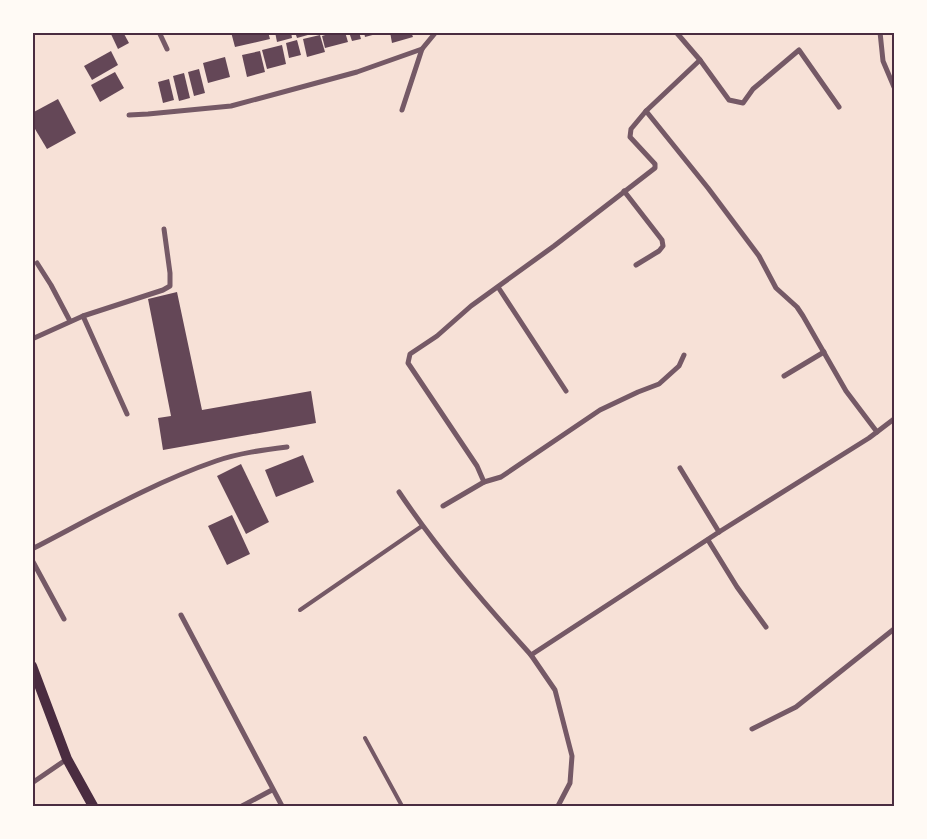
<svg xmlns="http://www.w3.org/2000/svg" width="927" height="839" font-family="Signika,sans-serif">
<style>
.building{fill:#644757}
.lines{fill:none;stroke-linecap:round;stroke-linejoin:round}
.service{stroke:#755966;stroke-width:4}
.minor{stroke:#755966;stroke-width:5}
.secondary{stroke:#4a2c40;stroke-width:10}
.neatline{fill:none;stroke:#4a2c40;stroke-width:2}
</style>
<rect width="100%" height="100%" fill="#f7e1d7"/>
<g class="building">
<polygon points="110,32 123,32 129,43 118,49"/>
<polygon points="231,32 268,32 270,39 235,47"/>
<polygon points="275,32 291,32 292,38 277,42"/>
<polygon points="295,32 315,32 315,33 297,38"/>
<polygon points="335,32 345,32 348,42 325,48 322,36"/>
<polygon points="349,32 359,32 361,39 352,41"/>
<polygon points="364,32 380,32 380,33 365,37"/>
<polygon points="390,32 411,32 413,37 392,43"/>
<polygon points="320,35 325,52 307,57 303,39"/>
<polygon points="297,40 301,55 289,58 286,43"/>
<polygon points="282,45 286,64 267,69 262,50"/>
<polygon points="111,51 118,65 92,80 84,66"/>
<polygon points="260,51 265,72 247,77 242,55"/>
<polygon points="225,57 230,77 208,83 203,63"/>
<polygon points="199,69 205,93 194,96 188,72"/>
<polygon points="115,72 124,88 100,102 91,85"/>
<polygon points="184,73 190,98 179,101 173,76"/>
<polygon points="169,79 174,100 163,103 158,82"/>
<polygon points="58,99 76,133 47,149 32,124 32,113"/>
<polygon points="177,292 202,410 311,391 316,423 163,450 158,418 171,416 148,299"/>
<polygon points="303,455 314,482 276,497 265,470"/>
<polygon points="241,464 269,522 246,534 217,476"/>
<polygon points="232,515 250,554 227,565 208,526"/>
</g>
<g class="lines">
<g class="service">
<polyline points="300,610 422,526"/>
<polyline points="365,738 402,806"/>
</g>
<g class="minor">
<polyline points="159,32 167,49"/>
<polyline points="676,32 700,60 729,100 743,103 753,89 799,50 839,107"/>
<polyline points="880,32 883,61 894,87"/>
<polyline points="402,110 422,49 436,32"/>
<polyline points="646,111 708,188 759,256 776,288 797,307 803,316 846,391 877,432"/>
<polyline points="129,115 148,114 231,106 357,72 422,49"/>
<polyline points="624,191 662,240 663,246 659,251 636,265"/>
<polyline points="37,263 51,285 70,321"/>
<polyline points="498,287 566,391"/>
<polyline points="83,316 127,414"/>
<polyline points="32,339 83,316 163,290 170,286 170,273 164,229"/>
<polyline points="784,376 824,352"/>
<polyline points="680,468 719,532"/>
<polyline points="484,482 501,477 600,410 638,392 659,384 679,366 684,355"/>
<path d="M399,492C438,550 484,603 531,655"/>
<polyline points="443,506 484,482 477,466 408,363 410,354 437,336 471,306 554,246 655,168 655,164 630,137 631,129 646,111 700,60"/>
<polyline points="708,540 737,587 766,627"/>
<path d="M32,549C92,518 152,483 216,461C239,453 263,450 287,447"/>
<polyline points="32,560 64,619"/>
<polyline points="181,615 282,806"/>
<polyline points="752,729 796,707 894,629"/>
<polyline points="32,783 67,759"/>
<polyline points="242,806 272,790"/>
<polyline points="558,806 570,783 572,756 555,690 531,655 719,532 869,438 894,419"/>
</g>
<polyline class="secondary" points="32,666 67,759 93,806"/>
</g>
<rect width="927" height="839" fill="none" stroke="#fffaf5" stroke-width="68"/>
<rect x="34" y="34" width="859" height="771" class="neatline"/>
</svg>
